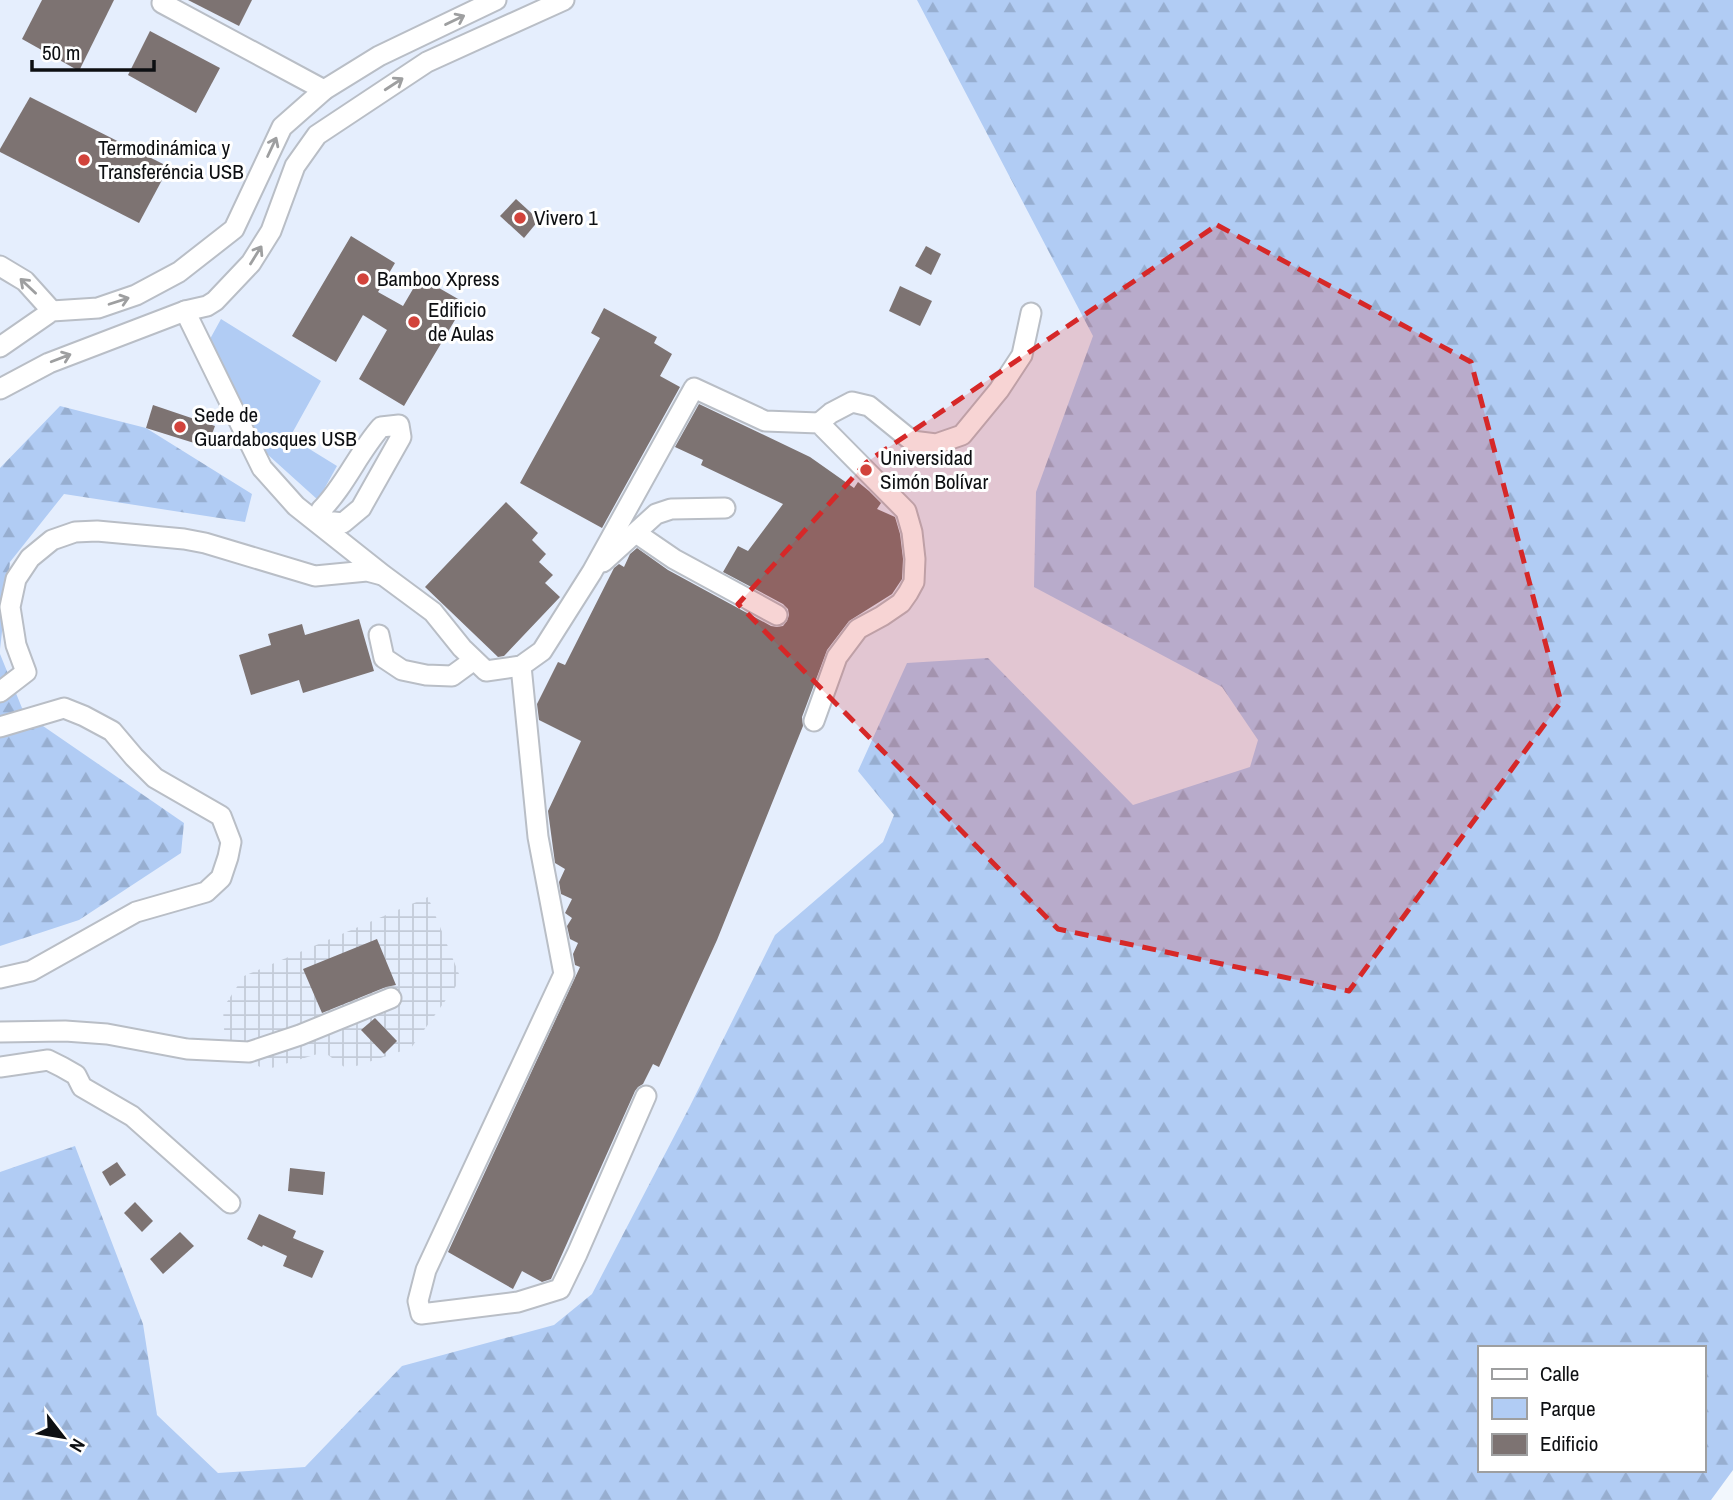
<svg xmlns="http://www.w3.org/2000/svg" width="1733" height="1500" font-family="'Archivo Narrow',sans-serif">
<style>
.built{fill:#e5eefd}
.industrial{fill:url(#industrial-grid)}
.forest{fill:url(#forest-firs);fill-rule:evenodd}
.park{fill:#b1ccf4}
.building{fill:#7d7372}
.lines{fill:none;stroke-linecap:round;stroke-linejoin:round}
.minor-casing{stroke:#b9bec6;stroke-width:23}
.minor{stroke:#fff;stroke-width:19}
.oneway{stroke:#9e9fa0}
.marked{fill:#d62828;fill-opacity:0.2;stroke:#d62828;stroke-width:5;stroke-dasharray:14 9;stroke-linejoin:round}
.poi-dot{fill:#d2433b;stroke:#fff;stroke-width:2.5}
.labels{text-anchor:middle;stroke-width:6;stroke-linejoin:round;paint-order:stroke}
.poi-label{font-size:21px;fill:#0d0f12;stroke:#fff;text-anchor:start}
</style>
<defs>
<pattern id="industrial-grid" width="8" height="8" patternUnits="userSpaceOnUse" patternTransform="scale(1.75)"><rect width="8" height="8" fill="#e5eefd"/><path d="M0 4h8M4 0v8" fill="none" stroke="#c3cbd8"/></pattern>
<pattern id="forest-firs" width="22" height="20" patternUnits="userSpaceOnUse" patternTransform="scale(1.75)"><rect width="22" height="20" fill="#b1ccf4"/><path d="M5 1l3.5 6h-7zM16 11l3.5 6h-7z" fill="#97aed0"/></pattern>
</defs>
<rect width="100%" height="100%" fill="#f2f7fd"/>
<polygon class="built" points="0,0 1733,0 1275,1381 0,1500"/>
<polygon class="industrial" points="428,897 461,979 411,1048 347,1069 324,1052 265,1070 225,1046 223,1008 244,976"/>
<g class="forest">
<path d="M917,0H1733V1470L1711,1500H0V1172L75,1146L143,1324L157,1415L218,1473L305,1467L402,1366L554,1325L592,1294L690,1106L775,935L883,842L894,815L858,771L907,663L988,658L1133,805L1250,767L1258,740L1222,687L1034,587L1036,492L1093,336ZM1479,1348H1703V1470H1479Z"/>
<polygon points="60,406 146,428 252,494 245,522 64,494 10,562 0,649 0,468"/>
<polygon points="0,654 22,708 43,726 184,823 181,853 79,920 0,946"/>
</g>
<polygon class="park" points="221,319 321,381 290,437 337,466 318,500 246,435 252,429 210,339"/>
<g class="building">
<polygon points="42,0 114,0 79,71 22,39"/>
<polygon points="188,0 252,0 239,26"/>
<polygon points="150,31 220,68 196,113 128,75"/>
<polygon points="30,97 169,167 139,223 0,152 0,149"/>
<polygon points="516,199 539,220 524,238 500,216"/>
<polygon points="351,236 395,263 378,292 403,306 420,277 465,303 404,406 359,379 387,330 363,315 336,362 292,336"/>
<polygon points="926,246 941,254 931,275 915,266"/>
<polygon points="900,286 932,301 920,326 889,311"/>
<polygon points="604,308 657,337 654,343 672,354 660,376 680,387 602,528 520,483 600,338 591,333"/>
<polygon points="699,404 810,457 854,488 858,482 869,491 881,503 877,509 895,517 900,534 903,559 902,579 892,594 849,621 827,650 802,717 803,726 717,940 659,1067 653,1064 643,1084 638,1087 635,1091 551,1279 542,1282 522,1271 513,1289 448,1252 580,967 575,965 573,954 578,943 570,939 567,926 572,918 565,913 572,899 561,894 559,882 565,869 555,863 548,811 581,741 539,720 537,704 558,662 565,665 614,568 619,564 624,567 630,554 637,548 668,570 771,626 777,627 783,626 787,621 789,615 788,609 783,604 723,572 738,546 748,551 783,504 701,465 703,460 675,447"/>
<polygon points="153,405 215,426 207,447 146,428"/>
<polygon points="506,502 538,533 532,540 546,554 539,562 553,575 545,583 560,597 504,656 498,657 425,587"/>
<polygon points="359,619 374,671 303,693 299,680 251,695 239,655 271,645 268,634 302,624 305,635"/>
<polygon points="377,939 396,985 386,987 322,1013 303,969"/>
<polygon points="375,1018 397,1041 384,1054 361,1030"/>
<polygon points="117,1162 126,1175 110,1186 102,1172"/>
<polygon points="290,1168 325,1172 323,1195 288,1191"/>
<polygon points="135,1202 153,1221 142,1232 124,1213"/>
<polygon points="259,1214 296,1231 293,1238 324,1251 312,1278 283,1266 287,1256 263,1245 262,1247 247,1239"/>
<polygon points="180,1232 194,1246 163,1274 150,1259"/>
</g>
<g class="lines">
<defs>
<g id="minor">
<polyline points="162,3 324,90"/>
<polyline points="0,266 25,281 52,311"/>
<polyline points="185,311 262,468 296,506 383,575 433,612 462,648 486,671 521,666 542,651 592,572 694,388 765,421 819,423 906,511 912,532 915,559 914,582 908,593 901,603 882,616 858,629 837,657 814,721"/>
<polyline points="0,347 52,311 98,308 136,295 179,272 234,229 282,127 324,90 379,56 496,0"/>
<polyline points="0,389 49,363 185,311 207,306 215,301 251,263 271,231 295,166 317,135 427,62 564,0"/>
<polyline points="819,423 831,413 852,402 869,406 912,441 936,444 962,435 999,390 1022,355 1031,313"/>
<path d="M315,520L343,523L361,508L401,437L399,425L381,427C358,453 345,486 321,510L322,517L326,521"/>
<polyline points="636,533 674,559 777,615"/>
<polyline points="603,562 656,514 671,509 725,508"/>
<polyline points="379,635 384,658 402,670 426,675 452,676 474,660"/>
<polyline points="521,666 538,837 564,974 426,1270 418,1301 421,1314 518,1302 560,1289 577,1254 646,1096"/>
<polyline points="0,692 26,672 16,645 10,607 16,579 30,558 52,540 75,532 97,531 184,539 205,543 315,576 367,571 382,575"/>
<polyline points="0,727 64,708 84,716 112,731 134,757 155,778 221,816 231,842 228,857 221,878 206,892 136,912 31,971 0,978"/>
<polyline points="0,1032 65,1031 107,1034 187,1049 249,1052 300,1035 391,998"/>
<polyline points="0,1067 48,1060 62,1067 76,1075 82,1087 132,1116 230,1203"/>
</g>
</defs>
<use href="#minor" class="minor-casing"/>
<use href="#minor" class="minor"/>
</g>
<defs><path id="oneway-shaft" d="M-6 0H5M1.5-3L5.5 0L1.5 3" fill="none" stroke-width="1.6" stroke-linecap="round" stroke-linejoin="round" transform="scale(1.75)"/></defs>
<g class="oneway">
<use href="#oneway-shaft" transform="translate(455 20) rotate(-26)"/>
<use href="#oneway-shaft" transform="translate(394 84) rotate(-33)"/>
<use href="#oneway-shaft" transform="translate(272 147) rotate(-65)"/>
<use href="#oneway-shaft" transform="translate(256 255) rotate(-58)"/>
<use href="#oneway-shaft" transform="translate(28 286) rotate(-137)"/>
<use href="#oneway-shaft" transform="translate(119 301) rotate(-18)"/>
<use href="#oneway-shaft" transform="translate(61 358) rotate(-21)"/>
</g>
<path class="marked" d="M1217,225L1471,362L1561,702L1349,991L1058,929L738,604L867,462Z"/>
<g class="poi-dot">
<circle cx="84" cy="160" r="7"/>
<circle cx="520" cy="218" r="7"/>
<circle cx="363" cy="279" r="7"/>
<circle cx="414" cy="322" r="7"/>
<circle cx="180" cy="427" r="7"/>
<circle cx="866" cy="470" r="7"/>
</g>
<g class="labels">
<g class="poi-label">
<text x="98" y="155">Termodinámica y<tspan x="98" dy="24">Transferéncia USB</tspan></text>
<text x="534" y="225">Vivero 1</text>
<text x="377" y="286">Bamboo Xpress</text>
<text x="428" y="317">Edificio<tspan x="428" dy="24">de Aulas</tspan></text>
<text x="194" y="422">Sede de<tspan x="194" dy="24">Guardabosques USB</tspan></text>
<text x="880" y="465">Universidad<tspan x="880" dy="24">Simón Bolívar</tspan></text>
</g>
</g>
<rect x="1478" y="1346" width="228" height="126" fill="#ffffff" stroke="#9e9fa0" stroke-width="2"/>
<rect x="1492" y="1369" width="35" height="10" fill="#ffffff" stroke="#9e9fa0" stroke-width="2"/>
<text x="1540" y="1381" font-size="21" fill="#0d0f12">Calle</text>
<rect x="1492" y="1398" width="35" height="21" fill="#b1ccf4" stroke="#9e9fa0" stroke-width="2"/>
<text x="1540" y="1416" font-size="21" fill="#0d0f12">Parque</text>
<rect x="1492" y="1434" width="35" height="21" fill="#7d7372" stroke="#9e9fa0" stroke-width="2"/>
<text x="1540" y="1451" font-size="21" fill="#0d0f12">Edificio</text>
<g transform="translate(63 1437) rotate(121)" stroke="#ffffff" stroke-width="5" paint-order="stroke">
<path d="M0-5L12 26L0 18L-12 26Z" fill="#0d0f12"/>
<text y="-10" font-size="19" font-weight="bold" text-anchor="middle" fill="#0d0f12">N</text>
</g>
<path d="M32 60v10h122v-10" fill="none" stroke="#0d0f12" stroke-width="3.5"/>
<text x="42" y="60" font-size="21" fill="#0d0f12" stroke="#ffffff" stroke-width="5" paint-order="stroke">50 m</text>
</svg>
